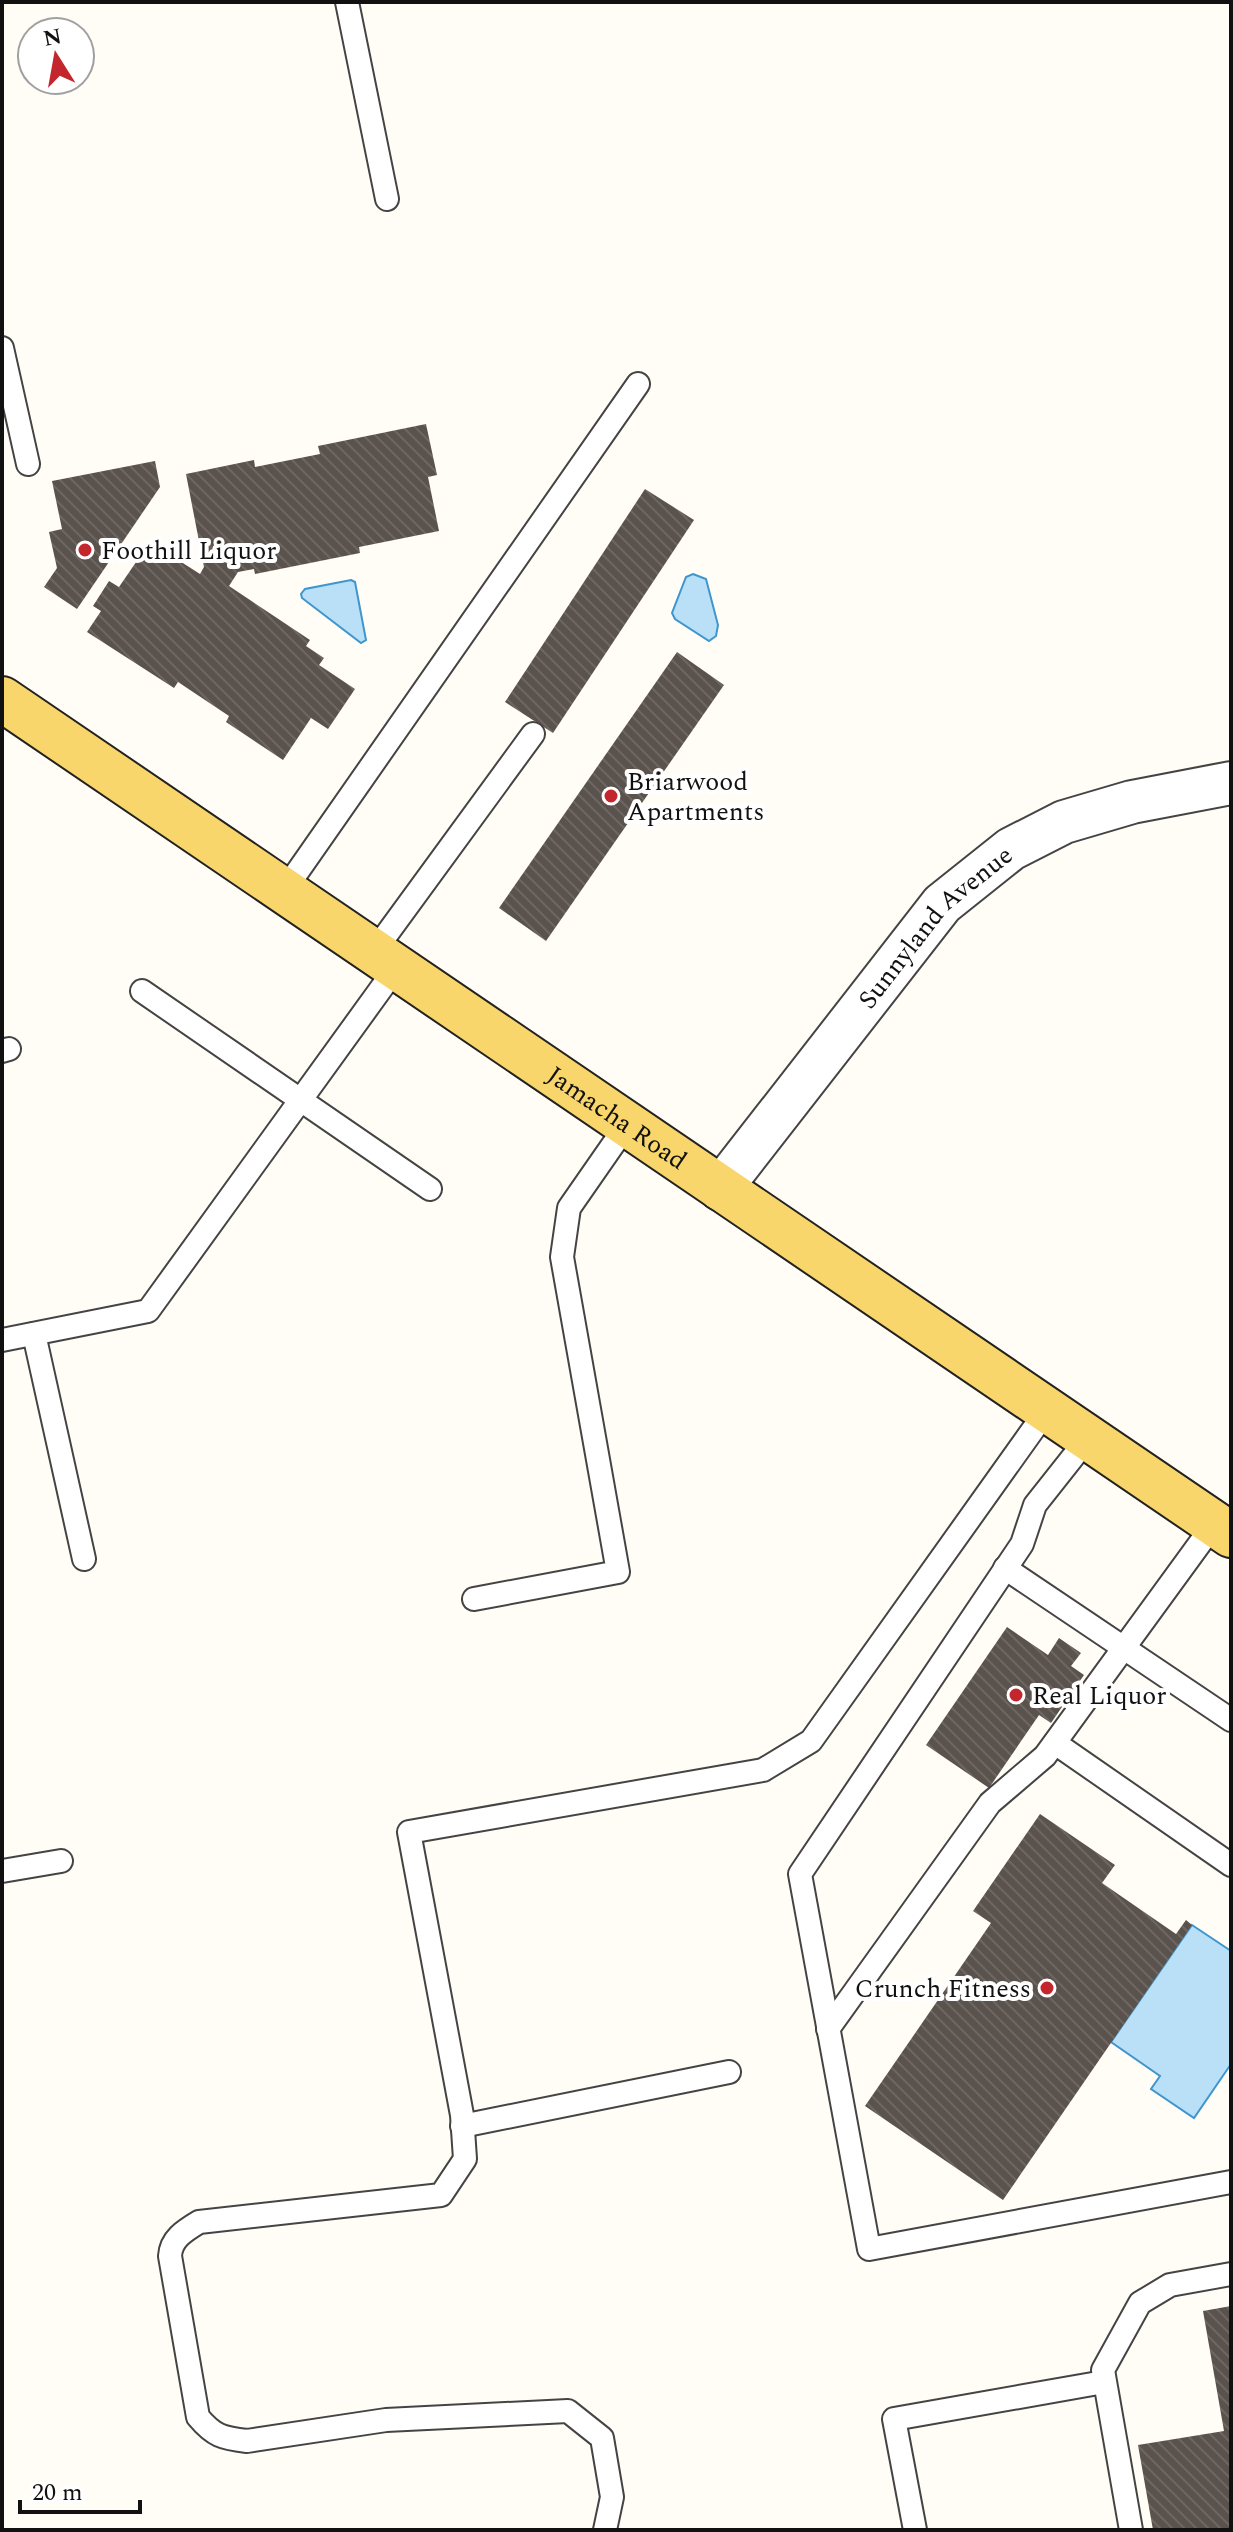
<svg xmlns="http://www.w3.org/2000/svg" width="1233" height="2532" font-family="Spectral,serif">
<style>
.water{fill:#b9e0f7;stroke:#3f96cf;stroke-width:2}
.building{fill:url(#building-back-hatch)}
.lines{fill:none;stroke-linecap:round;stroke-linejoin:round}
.lane-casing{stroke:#444;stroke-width:26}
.street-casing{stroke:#444;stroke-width:46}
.primary-casing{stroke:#222;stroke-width:48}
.lane{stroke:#fff;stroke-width:22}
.street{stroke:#fff;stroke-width:42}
.primary{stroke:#f9d66b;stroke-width:44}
.poi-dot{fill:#c4262e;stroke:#fff;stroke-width:3}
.labels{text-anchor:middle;stroke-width:8;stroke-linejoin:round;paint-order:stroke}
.poi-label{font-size:26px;fill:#111;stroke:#fff;text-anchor:start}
.street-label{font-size:26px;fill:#111;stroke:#fff}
</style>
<defs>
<pattern id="building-back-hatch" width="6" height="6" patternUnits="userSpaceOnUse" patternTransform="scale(2)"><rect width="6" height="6" fill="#5a524d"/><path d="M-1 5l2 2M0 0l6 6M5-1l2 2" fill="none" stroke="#6d6662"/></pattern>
</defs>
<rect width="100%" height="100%" fill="#fffdf5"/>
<g class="water">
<polygon points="693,574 706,579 718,625 716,636 709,641 675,619 672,613 686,577"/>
<polygon points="351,580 355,582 366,640 361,643 302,598 301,594 305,589"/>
<polygon points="1192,1925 1231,1951 1231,2064 1194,2118 1151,2089 1160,2076 1111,2042"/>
</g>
<g class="building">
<polygon points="426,424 437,475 428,477 439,531 359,547 360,553 255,574 254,569 238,572 229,586 310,640 306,646 324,658 319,665 355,689 328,729 311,718 283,760 226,722 229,716 178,682 174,688 87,632 101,611 93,606 109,581 119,587 145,549 159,557 164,551 200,574 204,567 186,474 254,460 255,467 320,454 318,446"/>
<polygon points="155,461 160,487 77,609 44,587 57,568 49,532 62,529 52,481"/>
<polygon points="645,489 694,520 553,733 505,702"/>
<polygon points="677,652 724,685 546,941 499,908"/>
<polygon points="1007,1627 1048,1655 1059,1638 1081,1653 1071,1666 1084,1675 1051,1723 1039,1715 989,1788 926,1745"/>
<polygon points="1040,1814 1115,1865 1102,1883 1176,1934 1186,1920 1192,1925 1003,2200 865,2106 991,1923 973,1911"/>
<polygon points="1231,2306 1231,2530 1153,2530 1138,2445 1224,2431 1203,2311"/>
</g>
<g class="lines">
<defs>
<g id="lane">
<polyline points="347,2 387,199"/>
<polyline points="2,348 28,464"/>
<polyline points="284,891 638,384"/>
<polyline points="373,953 533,734"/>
<polyline points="142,991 430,1189"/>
<polyline points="2,1051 9,1049"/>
<polyline points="34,1334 84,1559"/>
<polyline points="2,1340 148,1311 396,968"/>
<polyline points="1088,1438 1035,1505 1022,1544 800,1874 869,2249 1231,2182"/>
<polyline points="1005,1568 1231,1720"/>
<polyline points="474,1599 618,1572 562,1257 569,1208 626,1126"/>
<polyline points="1055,1743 1231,1865"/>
<polyline points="2,1871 61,1861"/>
<polyline points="828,2029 990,1803 1045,1756 1214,1524"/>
<polyline points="462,2126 729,2072"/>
<path d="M605,2530L612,2497L602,2438L568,2411L386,2420L247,2441C222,2438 214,2436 198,2417L170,2256C171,2239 184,2231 199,2222L441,2195L465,2159L462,2115L409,1832L763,1770L811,1741L1047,1410"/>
<polyline points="915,2530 894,2419 1104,2382"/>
<polyline points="1131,2530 1103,2370 1140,2303 1170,2285 1231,2274"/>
</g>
<g id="street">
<path id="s1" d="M720,1189L942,904L1011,849L1064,822L1132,802L1231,783"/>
</g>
<g id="primary">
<path id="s2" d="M2,699L1231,1535"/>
</g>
</defs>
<use href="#lane" class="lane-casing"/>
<use href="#street" class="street-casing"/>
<use href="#primary" class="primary-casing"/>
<use href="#lane" class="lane"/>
<use href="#street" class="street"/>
<use href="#primary" class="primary"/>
</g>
<g class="poi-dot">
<circle cx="85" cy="550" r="8"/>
<circle cx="611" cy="796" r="8"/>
<circle cx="1016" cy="1695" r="8"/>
<circle cx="1047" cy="1988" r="8"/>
</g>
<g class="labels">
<g class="poi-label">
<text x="101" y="559">Foothill Liquor</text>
<text x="627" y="790">Briarwood<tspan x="627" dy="30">Apartments</tspan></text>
<text x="1032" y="1704">Real Liquor</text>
<text x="1031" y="1997" text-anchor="end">Crunch Fitness</text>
</g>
<g class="street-label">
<text dy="9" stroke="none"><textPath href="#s1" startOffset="340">Sunnyland Avenue</textPath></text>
<text dy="9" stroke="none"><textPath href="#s2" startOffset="744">Jamacha Road</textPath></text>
</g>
</g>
<rect width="1233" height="2532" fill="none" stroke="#111111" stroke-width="8"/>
<g transform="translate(56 56) rotate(349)"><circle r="38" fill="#ffffff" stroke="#a0a0a0" stroke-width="2"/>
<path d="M0-6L14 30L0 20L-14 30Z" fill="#c4262e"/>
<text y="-12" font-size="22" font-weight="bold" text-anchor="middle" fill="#111111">N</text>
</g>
<path d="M20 2500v12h120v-12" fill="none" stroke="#111111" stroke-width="4"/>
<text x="32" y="2500" font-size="24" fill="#111111" stroke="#ffffff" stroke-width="6" paint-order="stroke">20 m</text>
</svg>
